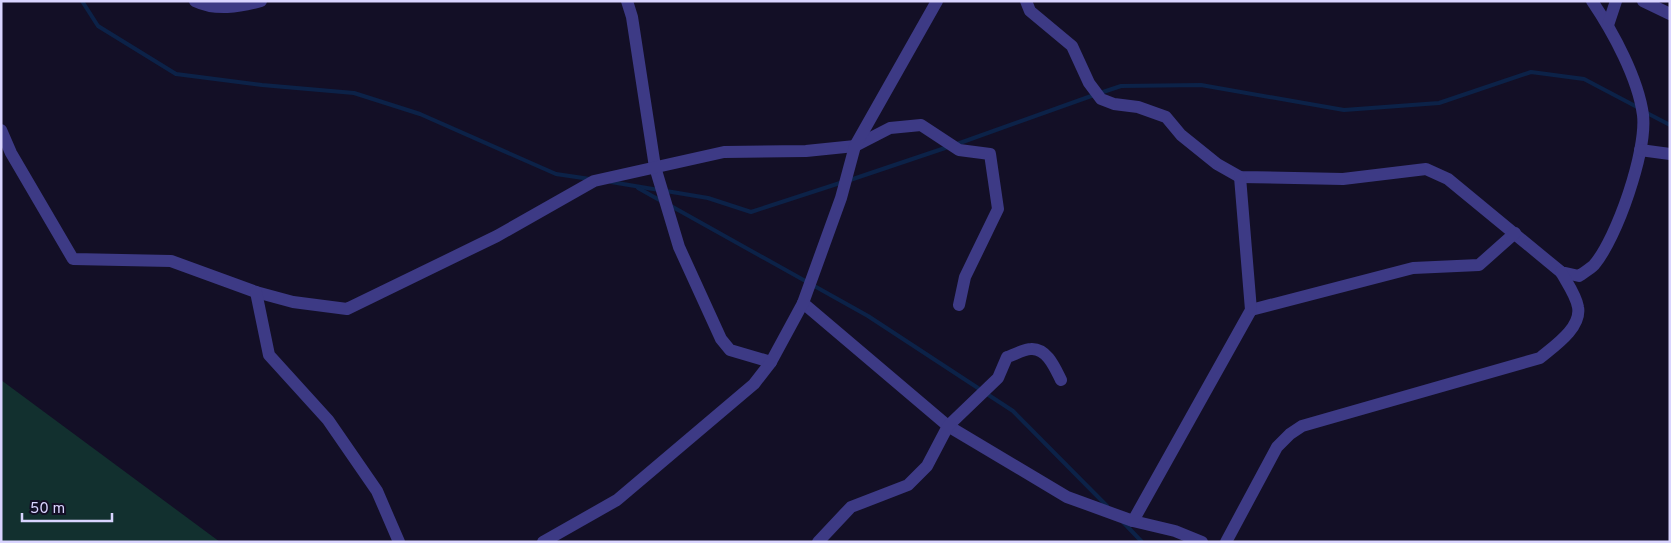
<svg xmlns="http://www.w3.org/2000/svg" width="1671" height="543" font-family="Overpass,sans-serif">
<style>
.green{fill:#12302f}
.lines{fill:none;stroke-linecap:round;stroke-linejoin:round}
.stream{stroke:#0c2248;stroke-width:4}
.minor{stroke:#3d3a85;stroke-width:12}
</style>
<rect width="100%" height="100%" fill="#130f26"/>
<polygon class="green" points="1,380 220,542 1,542"/>
<g class="lines">
<g class="stream">
<polyline points="82,1 98,26 176,74 262,85 354,93 420,114 556,174 590,179"/>
<polyline points="1100,93 1121,86 1201,85 1344,110 1439,103 1531,72 1584,79 1639,108"/>
<polyline points="1645,112 1670,125"/>
<polyline points="957,144 1094,95"/>
<polyline points="850,180 948,147"/>
<polyline points="611,182 659,190"/>
<polyline points="638,188 663,202"/>
<polyline points="666,191 708,198 751,212 843,182"/>
<polyline points="671,206 868,316 981,390"/>
<polyline points="987,394 1013,411 1107,506"/>
<polyline points="1123,522 1142,542"/>
</g>
<g class="minor">
<path d="M195,1C216,11 239,7 261,1"/>
<polyline points="627,1 632,17 655,167 679,247 721,339 730,350 771,362"/>
<path d="M1026,1L1030,11L1072,46L1089,83L1101,99L1114,104L1138,107L1166,117L1181,135L1217,164L1240,177L1343,179L1426,169L1448,179L1561,272L1579,276C1583,273 1590,269 1594,265C1617,238 1647,151 1643,115C1638,78 1613,32 1592,1"/>
<polyline points="1643,1 1670,14"/>
<polyline points="1608,25 1616,1"/>
<polyline points="1,130 11,153 73,259 171,261 256,292 293,302 347,309 497,236 594,181 724,152 806,151 855,146 890,128 921,125 959,150 990,154 998,209 965,277 959,305"/>
<polyline points="1640,150 1670,154"/>
<polyline points="256,292 269,355 328,420 377,491 399,542"/>
<polyline points="803,303 948,426 1067,497 1133,521 1175,531 1202,542"/>
<polyline points="1251,310 1413,268 1479,265 1515,233"/>
<polyline points="1133,521 1251,310 1240,177"/>
<polyline points="543,542 617,500 754,384 771,362 803,303 841,198 855,146 937,1"/>
<path d="M818,542L851,507L908,485L927,466L948,426L998,378L1007,357C1014,355 1024,349 1031,349C1047,348 1055,368 1061,380"/>
<path d="M1226,542L1277,447L1290,434L1302,426L1540,358C1553,347 1582,328 1578,307C1576,295 1567,283 1561,272"/>
</g>
</g>
<rect width="1671" height="543" fill="none" stroke="#d9d4ff" stroke-width="5"/>
<path d="M22 513v8h90v-8" fill="none" stroke="#d9d4ff" stroke-width="2.5"/>
<text x="30" y="513" font-size="15" fill="#d9d4ff" stroke="#130f26" stroke-width="4" paint-order="stroke">50 m</text>
</svg>
